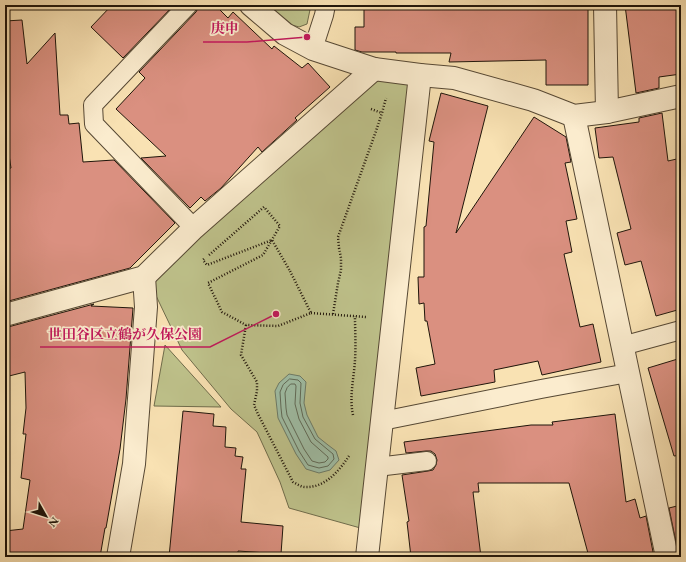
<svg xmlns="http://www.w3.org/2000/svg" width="686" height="562" font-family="'EB Garamond','Noto Serif JP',serif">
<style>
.green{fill:#bfc38c;stroke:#6f6c4b}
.water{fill:#9fbfa7;stroke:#6c7b68}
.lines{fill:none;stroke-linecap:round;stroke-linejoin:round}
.shore{stroke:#5f6a58;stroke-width:1}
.building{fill:#da9080;stroke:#1f150a}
.lane-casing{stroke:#564834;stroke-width:20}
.street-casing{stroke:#564834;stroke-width:24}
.path{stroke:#1f150a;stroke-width:2.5;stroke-dasharray:1 2;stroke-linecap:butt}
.lane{stroke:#fbecce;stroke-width:18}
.street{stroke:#fbecce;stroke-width:22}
.leader{fill:none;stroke:#c2185b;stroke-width:1.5}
.callout-dot{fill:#c2185b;stroke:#fbecce;stroke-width:1.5}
.callout-label{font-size:14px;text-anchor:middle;font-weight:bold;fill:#c2185b;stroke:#fbecce;stroke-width:3.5;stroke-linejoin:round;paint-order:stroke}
</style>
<rect width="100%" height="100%" fill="#f9e2b3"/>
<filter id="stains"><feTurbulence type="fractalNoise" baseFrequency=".005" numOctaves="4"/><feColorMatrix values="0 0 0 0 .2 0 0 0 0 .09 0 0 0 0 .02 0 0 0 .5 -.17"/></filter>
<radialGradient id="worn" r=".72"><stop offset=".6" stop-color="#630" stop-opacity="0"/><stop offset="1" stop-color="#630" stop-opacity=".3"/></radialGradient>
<g class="green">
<polygon points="266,5 311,5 307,24 299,27 289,24"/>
<polygon points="373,80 413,82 364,529 289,508 280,482 257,432 231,409 182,350 148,279"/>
<polygon points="165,345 221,407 154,406"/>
</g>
<polygon class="water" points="289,374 300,376 306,382 304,403 307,415 318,437 328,445 336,451 339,460 330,470 319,473 306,469 296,454 278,418 275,391 279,383"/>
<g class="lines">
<g class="shore">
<polygon points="290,379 298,380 301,383 300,403 303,417 315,439 333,454 334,459 328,466 319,468 308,465 299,451 282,417 281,408 280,392 283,385"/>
<polygon points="291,384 295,384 296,386 295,404 299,419 311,442 328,457 328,459 325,462 319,463 312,461 304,449 287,415 286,408 285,393 287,388"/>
</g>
</g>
<g class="building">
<polygon points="112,5 174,5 123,58 91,27"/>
<polygon points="198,5 215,5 228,18 233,12 272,49 274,46 302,68 308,63 330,87 295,118 297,120 262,152 258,147 221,188 205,201 201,197 190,208 141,158 166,156 116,109 145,78 139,72 196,12 198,8"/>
<polygon points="396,5 456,5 456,7 522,8 522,5 588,5 588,85 546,85 546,60 449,62 451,53 396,53 396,52 362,52 355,50 355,27 364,27 364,9 396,8"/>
<polygon points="625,5 681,5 681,74 659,77 659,88 636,93"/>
<polygon points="22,20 27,64 55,33 60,115 68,115 69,124 79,123 83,162 114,160 175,223 130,268 5,302 5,169 11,168 5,129 5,21"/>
<polygon points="441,93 488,106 456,233 534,117 566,137 571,162 565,163 577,219 566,221 572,252 564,254 580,327 593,324 601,362 542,375 538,361 494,370 495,382 421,396 416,368 435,364 427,321 425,321 424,303 419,304 418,277 424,277 424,227 426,226 434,142 429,141"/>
<polygon points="662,113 668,161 681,158 681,309 656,316 641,261 625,265 617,233 631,229 613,157 599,158 595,128 639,122 639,118"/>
<polygon points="94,304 91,306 133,308 126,399 120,449 106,528 105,528 100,557 5,557 5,531 23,529 30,480 21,478 26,434 23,434 26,408 25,372 5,377 5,327 8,327"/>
<polygon points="681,358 681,455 674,456 648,368"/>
<polygon points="183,411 214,414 213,426 226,427 225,447 236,448 235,456 243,457 241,469 246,469 241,522 283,526 281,554 238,551 238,557 169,557"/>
<polygon points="615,414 626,502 635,499 640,518 646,516 654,557 589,557 569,483 478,483 479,492 473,492 481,557 411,557 407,522 409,521 402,475 428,471 433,470 436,465 437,460 435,454 431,451 426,451 406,453 404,442 531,425 553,425 552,422"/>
<polygon points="681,505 681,557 679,557 669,508"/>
</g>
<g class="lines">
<defs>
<g id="lane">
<polyline points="188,5 93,105 94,124 194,228"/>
<polyline points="313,49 324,15 326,5"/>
<polyline points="622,346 681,330"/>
<polyline points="382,421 541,389 628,373"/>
<polyline points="377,467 427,461"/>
</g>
<g id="street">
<polyline points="251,5 285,34 313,49 374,69 420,75 454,78 533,100 574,116 607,112 681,96"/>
<polyline points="605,5 607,112"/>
<polyline points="574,116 667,557"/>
<polyline points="5,315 144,277 194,228 374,69"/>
<polyline points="118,557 134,464 146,307 144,277"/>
<polyline points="367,557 420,75"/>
</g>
</defs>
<use href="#lane" class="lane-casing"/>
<use href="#street" class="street-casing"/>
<g class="path">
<polyline points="371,109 382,113"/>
<polyline points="209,255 264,207 280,226 263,255 208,283 222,312 246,325 278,326 311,313 290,271"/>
<polyline points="204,259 203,260 207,265 272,240 290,271"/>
<polyline points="311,313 366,317"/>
<polyline points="333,314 338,283 341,270 341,258 339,248 338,237 376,131 382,113 386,98"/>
<path d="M246,325L241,355L257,382V391L254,405L258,414L293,482C297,484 301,487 305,487C325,488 339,471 349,456"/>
<path d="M353,415C349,397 354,378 355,360C356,345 355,330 355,316"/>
</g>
<use href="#lane" class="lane"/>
<use href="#street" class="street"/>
</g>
<path class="leader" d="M307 37L247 42H203M276 314L210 347H40"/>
<g class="callout-dot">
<circle cx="307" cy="37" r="4"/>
<circle cx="276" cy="314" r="4"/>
</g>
<g class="callout-label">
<text x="225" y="33">庚申</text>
<text x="125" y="339">世田谷区立鶴が久保公園</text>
</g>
<rect width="686" height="562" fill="none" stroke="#f9e2b3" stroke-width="20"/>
<rect x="6" y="6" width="674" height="550" fill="none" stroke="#1f150a" stroke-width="2"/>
<rect x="10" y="10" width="666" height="542" fill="none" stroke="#1f150a"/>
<g transform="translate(46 516) rotate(129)" stroke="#fbecce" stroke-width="3" paint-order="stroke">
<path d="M0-3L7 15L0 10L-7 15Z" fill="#1f150a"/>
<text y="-6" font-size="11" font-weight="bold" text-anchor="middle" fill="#1f150a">N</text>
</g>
<rect width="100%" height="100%" filter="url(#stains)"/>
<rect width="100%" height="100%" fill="url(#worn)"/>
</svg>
